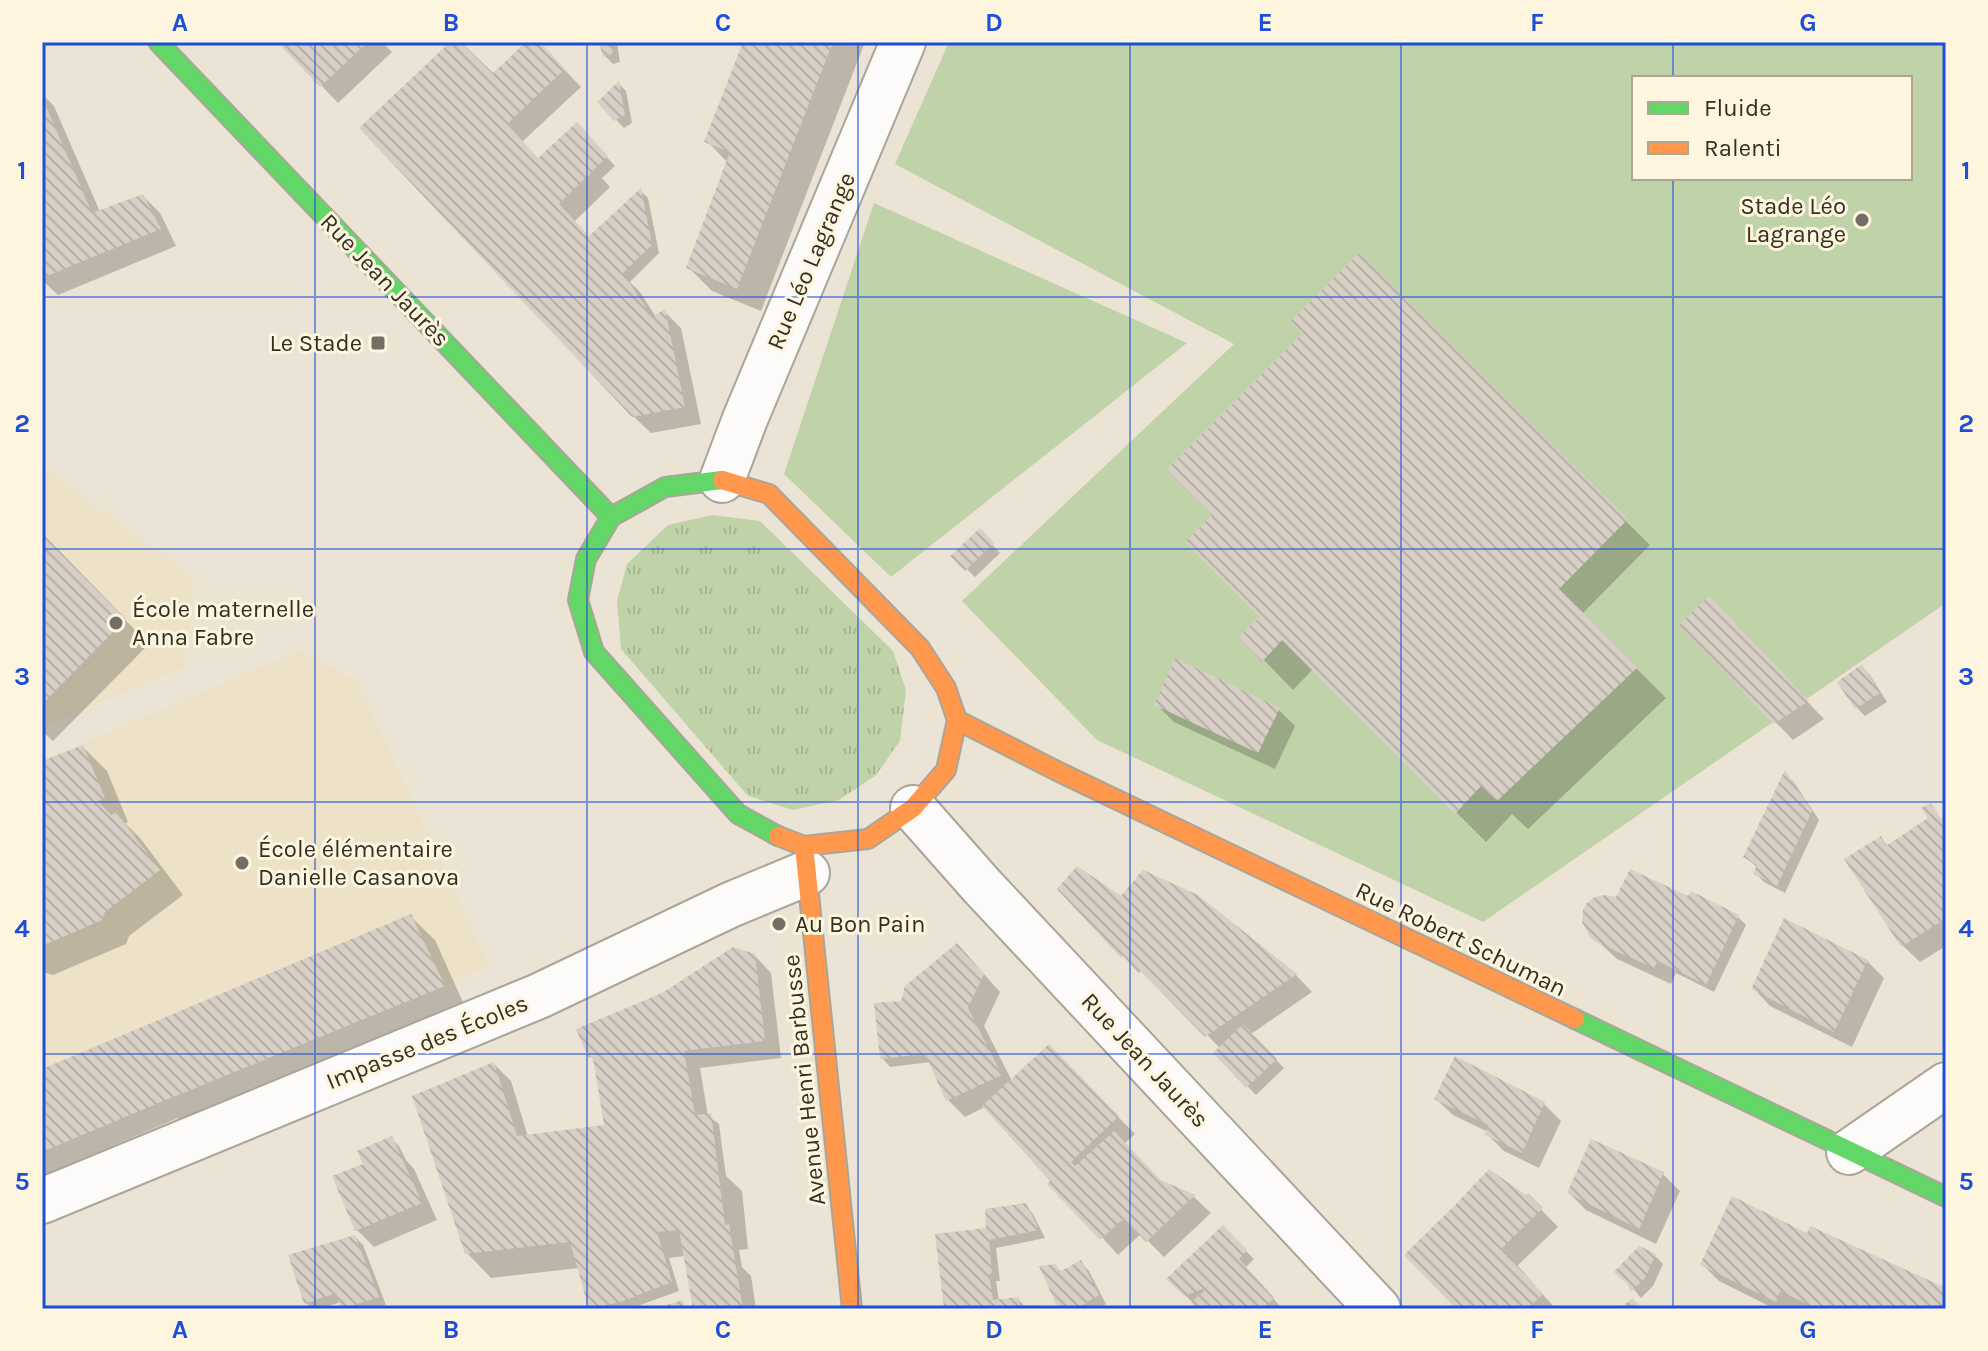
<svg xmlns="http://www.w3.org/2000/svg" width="1988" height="1351" font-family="Karla,sans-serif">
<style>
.built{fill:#ede1c8}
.grass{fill:url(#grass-tufts)}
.park{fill:#c0d2a7;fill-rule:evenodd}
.shadow{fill:#0003}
.building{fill:url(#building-back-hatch)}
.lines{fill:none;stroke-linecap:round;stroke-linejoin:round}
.street-casing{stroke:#aaa599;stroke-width:48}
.fast-casing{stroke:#aaa599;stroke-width:22}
.slow-casing{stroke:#aaa599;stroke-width:22}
.street{stroke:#fcfbf9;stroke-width:44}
.fast{stroke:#63d668;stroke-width:18}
.slow{stroke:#ff974d;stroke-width:18}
.grid{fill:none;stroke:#1d4ed8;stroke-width:2;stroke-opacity:0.55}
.poi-dot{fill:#736e63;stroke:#fef5df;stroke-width:3}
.labels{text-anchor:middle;stroke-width:6;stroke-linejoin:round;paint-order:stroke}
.poi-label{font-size:24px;fill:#332f25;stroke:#fef5df;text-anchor:start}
.street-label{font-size:24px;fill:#332f25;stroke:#fef5df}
.neatline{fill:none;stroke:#1d4ed8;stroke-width:3}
.grid-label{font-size:26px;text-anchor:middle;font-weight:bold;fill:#1d4ed8}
</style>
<defs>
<pattern id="grass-tufts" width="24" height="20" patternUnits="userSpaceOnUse" patternTransform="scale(2)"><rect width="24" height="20" fill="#c0d2a7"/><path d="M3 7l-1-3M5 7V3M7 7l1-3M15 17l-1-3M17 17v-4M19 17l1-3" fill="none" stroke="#a5b590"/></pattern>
<pattern id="building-back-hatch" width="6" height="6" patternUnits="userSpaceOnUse" patternTransform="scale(2)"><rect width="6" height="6" fill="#d7cec5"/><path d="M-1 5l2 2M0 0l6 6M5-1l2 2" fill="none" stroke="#b9b1a9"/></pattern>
</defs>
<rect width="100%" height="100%" fill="#ebe4d5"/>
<g class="built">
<polygon points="42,466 195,579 184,667 42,728"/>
<polygon points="300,650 357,681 489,965 445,986 161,1102 42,1152 42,761"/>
</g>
<polygon class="grass" points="712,515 760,521 893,651 906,690 900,741 876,775 839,800 793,810 748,796 621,649 617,601 627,564 668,525"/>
<g class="park">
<path d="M949,42H1946V603L1483,922L1097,740L962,601L1234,344L895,164ZM1634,78H1910V178H1634Z"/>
<polygon points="874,203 1187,343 891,577 784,474"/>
</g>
<g class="shadow">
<polygon points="280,42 382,42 392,52 338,103"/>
<polygon points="453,42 458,42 493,76 529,42 538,42 581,87 522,142 539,160 577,125 615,166 602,178 610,187 574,222 589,239 641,191 648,198 659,253 630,282 640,292 656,317 665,312 681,328 701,424 651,433 633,416"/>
<polygon points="601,42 617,42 620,62 613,64 605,56"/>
<polygon points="745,42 865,42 761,311 712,291 688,267 728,163 707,141"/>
<polygon points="619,84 626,91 632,123 624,128 599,102"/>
<polygon points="42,89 45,97 54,106 100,212 143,196 160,213 176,246 58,295 42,280"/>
<polygon points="1359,256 1650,545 1582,614 1666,698 1528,829 1512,814 1486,842 1313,669 1293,690 1264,660 1262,617 1214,514 1305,334"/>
<polygon points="980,531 1000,553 975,577 953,556"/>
<polygon points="42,536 149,644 53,741 42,731"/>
<polygon points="1726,616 1824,719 1793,740 1681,626"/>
<polygon points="1862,667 1870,675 1887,702 1865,716 1857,708 1840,682"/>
<polygon points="1157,705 1278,709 1295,726 1275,769 1174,722"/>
<polygon points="83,747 107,771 128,822 125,823 140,838 183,895 129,936 126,944 53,975 42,972 42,764"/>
<polygon points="1785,774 1793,781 1819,820 1785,893 1764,882 1755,873 1758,868 1745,857"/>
<polygon points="1931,805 1946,825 1946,946 1920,962 1903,946 1881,839 1888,846 1928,821"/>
<polygon points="1060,889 1121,899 1197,897 1296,975 1312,992 1251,1034 1284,1068 1256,1095 1215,1053 1220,1048 1142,969 1139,973"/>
<polygon points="1687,898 1738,917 1746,925 1714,992 1676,973 1671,984 1617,959 1591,935"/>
<polygon points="410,916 435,940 467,1011 187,1125 178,1118 42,1176 42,1071"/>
<polygon points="754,955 771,973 781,1058 700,1068 708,1116 719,1124 726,1176 742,1191 748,1249 739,1250 742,1267 751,1276 756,1309 695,1309 685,1256 669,1258 679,1291 629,1309 591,1309 579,1268 491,1278 467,1253 494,1064 511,1081 528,1137 609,1127 595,1061 590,1056"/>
<polygon points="1867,961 1884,978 1852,1047 1770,1006 1754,989"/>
<polygon points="974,963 1000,992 984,1026 1012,1081 1049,1047 1135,1134 1124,1144 1161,1182 1194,1197 1211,1213 1164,1257 1141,1234 1118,1255 985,1107 965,1117 948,1100 931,1062 890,1067 882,1058 903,1002"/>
<polygon points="1436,1099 1544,1104 1561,1121 1539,1168 1504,1151 1487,1134 1488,1132 1453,1115"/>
<polygon points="391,1138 399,1146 406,1160 414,1169 437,1220 374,1247 357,1230 334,1177 366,1165"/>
<polygon points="1592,1142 1663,1174 1680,1191 1656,1244 1586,1210 1569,1193"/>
<polygon points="1528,1196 1558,1227 1517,1266 1556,1309 1458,1309"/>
<polygon points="1025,1205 1033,1214 1045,1238 996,1248 1000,1281 996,1281 999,1301 1018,1299 1026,1308 1039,1307 1041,1309 946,1309 988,1229"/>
<polygon points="1223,1228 1254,1259 1245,1268 1281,1307 1279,1309 1199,1309 1169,1279"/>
<polygon points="1808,1236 1946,1291 1946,1309 1802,1309 1797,1307 1796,1309 1775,1309 1719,1281 1702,1264"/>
<polygon points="355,1237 363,1245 386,1305 373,1309 344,1309 341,1302 319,1309 312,1309 306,1303"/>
<polygon points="1654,1255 1663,1264 1653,1286 1641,1298 1630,1285"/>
<polygon points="1081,1263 1089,1271 1106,1304 1097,1309 1060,1309 1055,1266 1062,1273"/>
</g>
<g class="building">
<polygon points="277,42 368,42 320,87"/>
<polygon points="450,42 461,42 493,73 526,42 540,42 565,69 507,124 538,158 577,122 608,156 559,204 589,236 641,188 652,245 623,273 652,317 665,309 685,407 632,417 359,128"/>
<polygon points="599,42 611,42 613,53 603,57"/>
<polygon points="743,42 833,42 737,289 686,268 730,152 704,142"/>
<polygon points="619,81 625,115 614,121 597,102"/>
<polygon points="42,97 92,213 143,194 161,229 42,278"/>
<polygon points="1359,253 1628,519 1559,589 1638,667 1497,801 1481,786 1455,814 1282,640 1262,662 1239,637 1260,617 1185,542 1212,514 1167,470 1302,334 1291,321"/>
<polygon points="980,528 994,543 965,571 950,556"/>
<polygon points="42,533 126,619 42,704"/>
<polygon points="1709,596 1809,701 1774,724 1679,625"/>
<polygon points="1175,658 1280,708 1258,753 1154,705"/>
<polygon points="1862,664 1880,693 1855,709 1837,682"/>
<polygon points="83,745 105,798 98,801 111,815 116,812 160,870 105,912 102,920 42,946 42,761"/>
<polygon points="1785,770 1812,811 1777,886 1753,874 1757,865 1743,857"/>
<polygon points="1931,803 1946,826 1946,918 1901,947 1844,859 1881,836 1886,846 1928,818 1921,808"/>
<polygon points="1077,866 1121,896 1143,870 1198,895 1297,974 1205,1037 1124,954 1121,958 1057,889"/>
<polygon points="1630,869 1688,896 1691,891 1739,915 1706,985 1658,961 1654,968 1598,943 1590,937 1582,922 1583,910 1586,904 1593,898 1599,896 1607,895 1616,897"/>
<polygon points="411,914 445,986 161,1102 42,1152 42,1069"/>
<polygon points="1784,918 1868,960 1834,1032 1751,989"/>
<polygon points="957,943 984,974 968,1008 1002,1075 946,1101 925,1054 880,1059 874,1003 901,1001 905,986"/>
<polygon points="733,947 755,954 765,1041 684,1051 695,1115 711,1113 725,1225 729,1224 743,1309 693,1309 679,1230 657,1232 672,1282 623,1301 593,1309 589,1309 570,1242 465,1254 412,1096 494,1062 517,1136 604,1125 593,1058 588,1057 576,1029 662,993"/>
<polygon points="1243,1024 1277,1059 1246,1088 1213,1053"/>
<polygon points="1049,1044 1119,1116 1071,1162 1075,1166 1114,1131 1161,1180 1195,1195 1146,1242 1124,1218 1100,1240 1047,1184 1050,1181 982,1106"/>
<polygon points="1455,1056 1545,1102 1522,1153 1485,1135 1488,1125 1434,1099"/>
<polygon points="392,1136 422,1203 355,1231 332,1176 363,1164 357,1151"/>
<polygon points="1591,1139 1664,1172 1639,1229 1567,1193"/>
<polygon points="1489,1169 1526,1195 1528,1193 1543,1208 1502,1248 1543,1294 1527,1309 1456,1309 1404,1255 1456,1204"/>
<polygon points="1732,1196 1807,1233 1810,1226 1946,1288 1946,1309 1818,1309 1780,1291 1776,1302 1700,1265"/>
<polygon points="1026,1203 1039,1230 989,1240 992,1273 989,1274 993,1300 1019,1297 1020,1306 1040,1305 1040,1309 944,1309 935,1234 986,1228 985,1209"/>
<polygon points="1223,1225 1247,1250 1239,1259 1274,1298 1263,1309 1197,1309 1191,1303 1208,1287 1184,1296 1166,1279"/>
<polygon points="355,1235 379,1297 341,1309 336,1293 304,1304 288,1255"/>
<polygon points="1639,1246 1656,1254 1645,1278 1631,1292 1628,1285 1614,1272"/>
<polygon points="1081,1260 1099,1295 1076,1309 1058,1309 1039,1266 1056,1264 1059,1272"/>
<polygon points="1632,1298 1643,1309 1620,1309"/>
<polygon points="683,1300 685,1309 658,1309 657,1308"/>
</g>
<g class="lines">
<defs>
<g id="street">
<polyline points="722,480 745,419 903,42"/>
<polyline points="913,808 981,885 1378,1309"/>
<polyline points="1849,1152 1946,1085"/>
<polyline points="42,1201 539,996 730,905 807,873"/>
</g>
<g id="fast">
<polyline points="158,42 611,517"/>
<polyline points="722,480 665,487 611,517 586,559 578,600 594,652 738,814 778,836"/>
<polyline points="1575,1019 1946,1197"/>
</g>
<g id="slow">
<polyline points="722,480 769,494 920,648 946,688 957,720 946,770 913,808 868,839 804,846 778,836"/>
<polyline points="957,720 1057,771 1575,1019"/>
<polyline points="804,846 852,1309"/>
</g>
</defs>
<use href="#street" class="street-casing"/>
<use href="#fast" class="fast-casing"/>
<use href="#slow" class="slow-casing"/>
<use href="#street" class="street"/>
<use href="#fast" class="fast"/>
<use href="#slow" class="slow"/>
</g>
<path class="grid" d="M315,42V1309M587,42V1309M858,42V1309M1130,42V1309M1401,42V1309M1673,42V78M1673,178V1309M42,297H1946M42,549H1946M42,802H1946M42,1054H1946"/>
<g class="poi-dot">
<circle cx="1862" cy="220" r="8"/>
<rect x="370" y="335" width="16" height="16" rx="4"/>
<circle cx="116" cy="623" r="8"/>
<circle cx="242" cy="863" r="8"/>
<circle cx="779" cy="924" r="8"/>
</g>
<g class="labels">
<g class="poi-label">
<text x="1846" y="214" text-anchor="end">Stade Léo<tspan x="1846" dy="28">Lagrange</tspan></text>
<text x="362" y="351" text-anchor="end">Le Stade</text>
<text x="132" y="617">École maternelle<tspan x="132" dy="28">Anna Fabre</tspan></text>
<text x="258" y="857">École élémentaire<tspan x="258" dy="28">Danielle Casanova</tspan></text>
<text x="795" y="932">Au Bon Pain</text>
</g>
<g class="street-label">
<text transform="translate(811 261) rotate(-67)" y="8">Rue Léo Lagrange</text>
<text transform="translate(385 280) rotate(46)" y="8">Rue Jean Jaurès</text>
<text transform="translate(1461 939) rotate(26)" y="8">Rue Robert Schuman</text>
<text transform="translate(427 1042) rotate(-22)" y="8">Impasse des Écoles</text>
<text transform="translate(1145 1060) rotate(47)" y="8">Rue Jean Jaurès</text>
<text transform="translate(804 1080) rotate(-96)" y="8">Avenue Henri Barbusse</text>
</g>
</g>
<rect width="1988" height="1351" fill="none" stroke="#fef5df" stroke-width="88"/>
<rect x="1632" y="76" width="280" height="104" fill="#fef5df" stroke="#ada695" stroke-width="2"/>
<rect x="1648" y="102" width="40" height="12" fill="#63d668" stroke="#ada695" stroke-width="2"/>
<text x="1704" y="116" font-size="24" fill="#332f25">Fluide</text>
<rect x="1648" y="142" width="40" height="12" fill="#ff974d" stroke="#ada695" stroke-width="2"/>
<text x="1704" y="156" font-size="24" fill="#332f25">Ralenti</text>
<rect x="44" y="44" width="1900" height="1263" class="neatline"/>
<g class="grid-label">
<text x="180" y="31">A</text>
<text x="451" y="31">B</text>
<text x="723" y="31">C</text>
<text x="994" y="31">D</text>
<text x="1265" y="31">E</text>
<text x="1537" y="31">F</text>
<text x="1808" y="31">G</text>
<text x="22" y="179">1</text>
<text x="1966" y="179">1</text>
<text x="22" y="432">2</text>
<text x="1966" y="432">2</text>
<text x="22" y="685">3</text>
<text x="1966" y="685">3</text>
<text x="22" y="937">4</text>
<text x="1966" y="937">4</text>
<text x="22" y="1190">5</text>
<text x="1966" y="1190">5</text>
<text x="180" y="1338">A</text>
<text x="451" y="1338">B</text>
<text x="723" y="1338">C</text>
<text x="994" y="1338">D</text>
<text x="1265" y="1338">E</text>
<text x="1537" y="1338">F</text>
<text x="1808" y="1338">G</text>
</g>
</svg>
